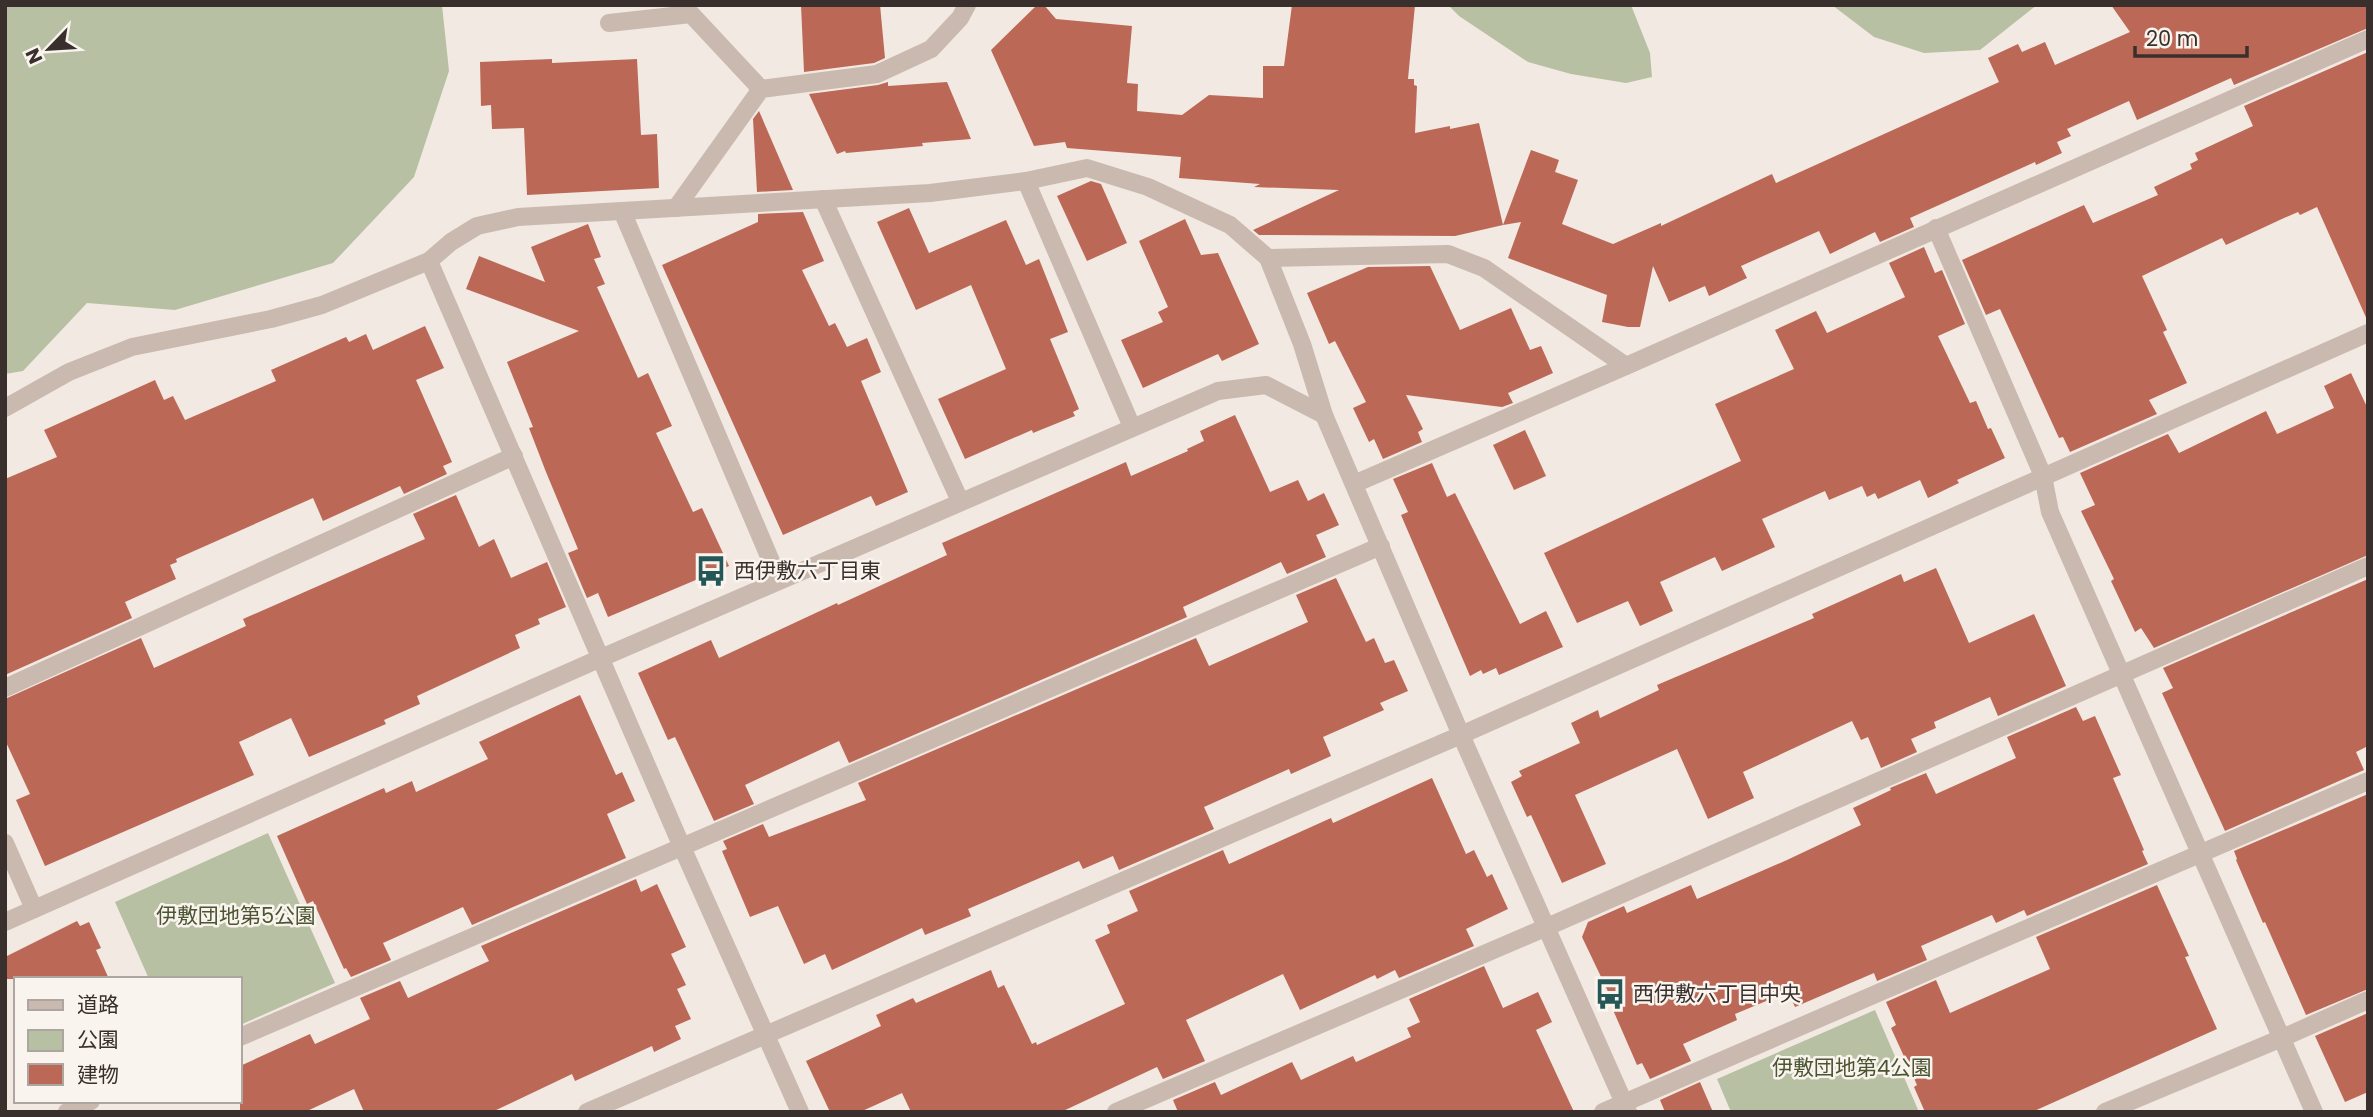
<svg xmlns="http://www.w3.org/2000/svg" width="2373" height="1117" font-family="Poppins,'Noto Sans JP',sans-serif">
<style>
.green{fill:#b8c0a3}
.building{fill:#bc6856}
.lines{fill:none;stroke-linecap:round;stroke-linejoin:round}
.minor{stroke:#cab9af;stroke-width:18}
.labels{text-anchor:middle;stroke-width:5;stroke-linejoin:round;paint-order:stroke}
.poi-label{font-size:21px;fill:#392f2c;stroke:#faf4ef;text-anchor:start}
.park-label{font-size:21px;fill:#4b5532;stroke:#faf4ef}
</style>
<rect width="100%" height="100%" fill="#f2e9e2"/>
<g class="green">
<polygon points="5,5 442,5 449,71 414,177 333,263 175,310 87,303 23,371 5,374"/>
<polygon points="1448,5 1631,5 1650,53 1652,77 1626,83 1571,74 1528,62 1459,16"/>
<polygon points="1832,5 2037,5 1980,50 1924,53 1874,37"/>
<polygon points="268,833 335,983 240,1025 240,979 149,979 115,902"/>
<polygon points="1875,1010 1919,1112 1731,1112 1717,1079"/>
</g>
<g class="building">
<polygon points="801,5 880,5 885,58 874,63 804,72"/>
<polygon points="1037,5 1044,5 1056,19 1132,26 1127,83 1138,84 1137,111 1182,115 1209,95 1263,98 1263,66 1284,66 1292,5 1415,5 1408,79 1414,79 1414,85 1417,86 1415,133 1450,126 1450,129 1479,123 1503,225 1455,236 1259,235 1253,230 1339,190 1254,187 1260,184 1179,178 1181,157 1067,148 1065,142 1034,146 991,50"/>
<polygon points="2111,5 2368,5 2368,28 2234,85 2231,78 2137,120 2129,101 2067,129 2071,136 2057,142 2062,153 2036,165 2035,162 1910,218 1914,227 1880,242 1875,232 1830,254 1819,231 1741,266 1747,278 1709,296 1705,286 1669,302 1653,266 1640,327 1628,327 1602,322 1607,295 1508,258 1521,222 1503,225 1531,150 1559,160 1555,172 1578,180 1562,224 1613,244 1661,223 1661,226 1772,174 1776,183 1999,82 1988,58 2018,44 2022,52 2045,42 2055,65 2130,32"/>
<polygon points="2368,52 2368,322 2317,207 2300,215 2298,212 2284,218 2226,245 2222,238 2142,276 2167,330 2163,332 2187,383 2149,400 2157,414 2070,452 2063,437 2059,438 2000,309 1986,315 1962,260 2084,205 2093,223 2158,195 2154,187 2192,169 2190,164 2198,160 2195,153 2253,126 2244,106"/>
<polygon points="552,59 552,63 637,59 641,135 657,134 659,188 527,195 524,128 492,129 491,105 481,106 480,62"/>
<polygon points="888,82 888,86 947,82 971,139 922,143 923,146 846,153 845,151 837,154 809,94 878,85"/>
<polygon points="759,111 793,190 757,192 753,119"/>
<polygon points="1091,181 1101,184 1127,243 1087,261 1057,196"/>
<polygon points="909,208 929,253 1006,220 1026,265 1039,259 1068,332 1050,339 1079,409 1073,412 1075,416 1033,433 1032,430 965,459 938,399 1006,369 971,285 916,310 877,222"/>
<polygon points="803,212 824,261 802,270 829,326 835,323 847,347 867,338 881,372 861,381 908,492 876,506 871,496 783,535 662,265 758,222 758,214"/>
<polygon points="1185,219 1201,255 1218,253 1259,344 1222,361 1218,354 1143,388 1121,340 1163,322 1158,312 1168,307 1139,241"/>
<polygon points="588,224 601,257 594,259 605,284 597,287 638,378 648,373 672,426 656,433 693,512 702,508 729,566 608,617 598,593 587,598 568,553 578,549 546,472 529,428 533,427 507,362 579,331 466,289 479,256 545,282 531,247"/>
<polygon points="1924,247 1935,273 1942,270 1965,324 1938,336 1970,403 1976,401 1988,429 1991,428 2005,458 1957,480 1959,483 1928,498 1920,480 1878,499 1875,493 1867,497 1862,486 1829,500 1825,491 1762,519 1775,547 1722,571 1715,557 1660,582 1673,611 1640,626 1628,601 1577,623 1544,553 1741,461 1715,404 1794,369 1775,330 1816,311 1827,333 1905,297 1889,263"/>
<polygon points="1430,266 1460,330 1511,308 1530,350 1541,346 1553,373 1508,393 1513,403 1502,407 1406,395 1423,429 1418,432 1422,442 1383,459 1374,439 1369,442 1353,408 1366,402 1335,341 1329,344 1307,293 1368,267"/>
<polygon points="425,326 444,368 416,380 452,462 443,466 447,474 404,494 400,486 323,521 313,498 176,559 177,562 170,565 176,579 125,602 132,618 5,675 5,479 57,457 44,430 155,380 164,400 173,396 185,420 276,381 271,370 346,337 349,342 366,334 373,350"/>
<polygon points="2351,373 2368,409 2368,555 2154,648 2141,628 2135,632 2111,581 2114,579 2081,511 2095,505 2080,473 2168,434 2179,453 2266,411 2277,434 2334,408 2324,386"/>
<polygon points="1235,415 1270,492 1298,480 1308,501 1324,493 1339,525 1316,535 1326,557 1287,574 1281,562 1183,607 1187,617 849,763 839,741 745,785 754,804 714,821 675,737 668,740 638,673 711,640 719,658 837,603 838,605 947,555 942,543 974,529 1126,462 1131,476 1188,451 1187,449 1204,441 1200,431"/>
<polygon points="1525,430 1546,476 1514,490 1493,445"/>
<polygon points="1432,463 1447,497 1455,493 1520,624 1546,611 1563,647 1499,675 1496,668 1483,674 1481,670 1470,676 1401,515 1408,512 1393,479"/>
<polygon points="456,495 479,547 494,539 511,578 547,562 566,607 538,619 540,624 515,635 520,648 417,696 420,704 384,720 386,724 309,757 291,718 239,742 254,775 45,866 16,800 30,794 5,740 5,699 141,638 154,668 246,626 243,619 425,539 413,514"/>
<polygon points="1936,568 1969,643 2034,614 2066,686 1998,716 1990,697 1934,722 1936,728 1911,739 1917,752 1881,768 1868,737 1861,740 1852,721 1743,772 1754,798 1708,819 1677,749 1575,795 1606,864 1562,883 1531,815 1527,817 1511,782 1522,776 1519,771 1580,743 1571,723 1598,710 1600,718 1659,690 1657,685 1814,618 1812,614 1901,574 1904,582"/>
<polygon points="1336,578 1366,642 1374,638 1385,663 1394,660 1408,691 1380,703 1384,710 1323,737 1331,756 1291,774 1289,769 1204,807 1214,829 1119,870 1113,856 1083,869 1079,861 968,909 971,916 925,935 922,928 832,970 825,954 804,964 778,906 750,917 722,851 727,849 723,841 763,824 769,837 866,800 858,783 1196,638 1209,666 1308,622 1296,595"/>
<polygon points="2368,579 2368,746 2356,752 2364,770 2225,831 2162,693 2173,688 2163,668"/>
<polygon points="580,695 616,775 622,772 635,801 607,814 626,858 472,925 463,907 383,943 391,960 351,977 346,968 344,969 313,901 307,904 277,836 384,788 386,793 412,781 416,792 488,759 479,742"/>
<polygon points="2076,707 2083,721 2095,716 2121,775 2113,778 2144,850 2142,851 2148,864 2027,916 2024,910 1996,923 1992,915 1921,946 1927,960 1877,981 1874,973 1795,1007 1788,992 1735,1014 1737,1020 1683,1044 1691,1061 1650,1079 1642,1063 1637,1065 1610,1003 1613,1002 1582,937 1588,922 1624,906 1627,913 1691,885 1697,899 1787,860 1861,825 1853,808 1891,790 1890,788 1926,773 1936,794 2016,758 2007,737"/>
<polygon points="1432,778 1466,854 1474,850 1487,877 1492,874 1508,909 1466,929 1474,946 1399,978 1395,970 1377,979 1375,975 1300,1010 1283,974 1186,1020 1205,1061 1163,1079 1157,1067 1061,1112 911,1112 902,1093 860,1112 830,1112 806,1061 881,1026 876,1015 913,998 916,1003 991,970 998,988 1004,985 1032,1044 1036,1042 1037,1045 1125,1004 1095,940 1110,933 1107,925 1138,911 1129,891 1223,850 1229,864 1331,818 1333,823"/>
<polygon points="2368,794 2368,989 2306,1015 2265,922 2263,923 2236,860 2237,859 2234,851"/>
<polygon points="636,879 641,892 657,884 686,947 671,954 686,985 677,989 691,1019 675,1026 681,1039 654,1052 652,1046 575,1081 572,1074 492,1112 364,1112 354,1089 305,1112 240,1112 240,1066 310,1034 315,1044 370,1019 360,998 400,981 408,998 489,961 481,946"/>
<polygon points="2157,885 2189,956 2185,957 2217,1029 2032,1112 1925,1112 1914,1087 1917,1085 1891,1028 1896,1025 1886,1002 1936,980 1950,1013 2050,969 2036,937"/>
<polygon points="77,921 80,926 89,922 101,948 96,950 109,979 5,979 5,957"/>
<polygon points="1484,966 1503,1008 1538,992 1552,1022 1536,1030 1574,1112 1178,1112 1173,1100 1215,1082 1221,1095 1292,1062 1301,1080 1353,1056 1356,1062 1411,1037 1407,1028 1420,1022 1409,999"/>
<polygon points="2368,1013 2368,1092 2345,1102 2315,1036"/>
<polygon points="1700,1082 1713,1112 1665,1112 1660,1100"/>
</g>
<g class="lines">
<g class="minor">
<polyline points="609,23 691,14 761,89"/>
<polyline points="1026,181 1132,427"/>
<polyline points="823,199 960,501"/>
<polyline points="676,208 761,89 877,74 931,49 960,18 967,5"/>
<polyline points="622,211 779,580"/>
<polyline points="1936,228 2043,476 2050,512 2314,1112"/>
<polyline points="1268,258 1448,254 1484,268 1626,366"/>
<polyline points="429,261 682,847 800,1112"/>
<polyline points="5,408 69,372 132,347 271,319 322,305 429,261 451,242 477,226 518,217 930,193 1026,181 1087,168 1148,187 1230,225 1268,258 1302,344 1324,415 1461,735 1628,1112"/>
<polyline points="1354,484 1626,366 2368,39"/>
<polyline points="5,688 514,456"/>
<polyline points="5,843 34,909"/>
<polyline points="5,922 601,658 1218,391 1266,385 1324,415"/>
<polyline points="240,1037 1381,546"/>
<polyline points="67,1112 91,1101"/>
<polyline points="587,1112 1461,735 2368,333"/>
<polyline points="1116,1112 1547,927 2368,566"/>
<polyline points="1603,1112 2368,781"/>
<polyline points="2105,1112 2282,1038 2368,1000"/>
</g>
</g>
<defs>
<symbol id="bus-bare" viewBox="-9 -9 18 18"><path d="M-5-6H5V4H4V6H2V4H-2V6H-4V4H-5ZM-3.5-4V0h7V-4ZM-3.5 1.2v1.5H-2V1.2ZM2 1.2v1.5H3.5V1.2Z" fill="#255757" stroke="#faf4ef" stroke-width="2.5" paint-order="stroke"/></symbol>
</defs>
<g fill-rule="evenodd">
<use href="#bus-bare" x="689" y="549" width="44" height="44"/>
<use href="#bus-bare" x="1588" y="972" width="44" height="44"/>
</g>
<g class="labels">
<g class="poi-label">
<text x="734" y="578">西伊敷六丁目東</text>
<text x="1633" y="1001">西伊敷六丁目中央</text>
</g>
<g class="park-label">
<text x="236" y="923">伊敷団地第5公園</text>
<text x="1852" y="1075">伊敷団地第4公園</text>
</g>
</g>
<rect width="2373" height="1117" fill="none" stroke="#392f2c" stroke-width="14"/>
<rect x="14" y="977" width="228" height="126" fill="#faf4ef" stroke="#ada5a1" stroke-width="2"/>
<rect x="28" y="1000" width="35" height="10" fill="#cab9af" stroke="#ada5a1" stroke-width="2"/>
<text x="77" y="1012" font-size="21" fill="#392f2c">道路</text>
<rect x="28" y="1030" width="35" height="21" fill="#b8c0a3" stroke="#ada5a1" stroke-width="2"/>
<text x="77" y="1047" font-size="21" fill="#392f2c">公園</text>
<rect x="28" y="1064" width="35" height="21" fill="#bc6856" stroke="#ada5a1" stroke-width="2"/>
<text x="77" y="1082" font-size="21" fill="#392f2c">建物</text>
<g transform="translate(49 49) rotate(245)" stroke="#faf4ef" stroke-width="5" paint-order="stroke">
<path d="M0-5L12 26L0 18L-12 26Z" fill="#392f2c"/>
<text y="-10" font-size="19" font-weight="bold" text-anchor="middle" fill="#392f2c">N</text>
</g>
<path d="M2135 46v10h112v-10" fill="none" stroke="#392f2c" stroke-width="3.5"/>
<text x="2146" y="46" font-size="21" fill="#392f2c" stroke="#faf4ef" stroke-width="5" paint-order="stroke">20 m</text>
</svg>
